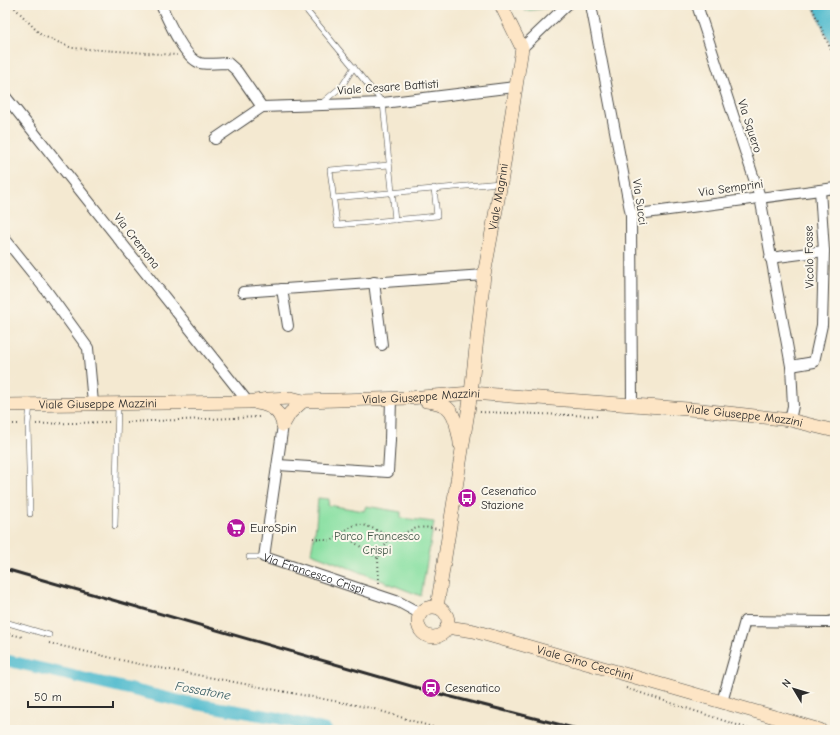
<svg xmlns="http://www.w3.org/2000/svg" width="840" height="735" font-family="'Comic Neue',sans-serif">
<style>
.green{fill:#8ae0a3;stroke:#5a8667}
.water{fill:#51bbce;stroke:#3e737c}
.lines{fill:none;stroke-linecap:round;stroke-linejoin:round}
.canal{stroke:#51bbce;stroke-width:12}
.lane-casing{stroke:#494844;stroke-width:6}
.street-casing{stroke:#494844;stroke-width:12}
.secondary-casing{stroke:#494844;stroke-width:14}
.path{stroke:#494844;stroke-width:2;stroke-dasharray:1 3;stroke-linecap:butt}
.lane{stroke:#fff;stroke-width:5}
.street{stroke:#fff;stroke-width:10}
.secondary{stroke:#fde5c5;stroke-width:13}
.rail{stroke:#2b2b2b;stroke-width:3}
.labels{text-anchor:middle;stroke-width:4;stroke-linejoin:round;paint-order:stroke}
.street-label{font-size:12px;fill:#2b2b2b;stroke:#fbf7ec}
.poi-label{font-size:12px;fill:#2b2b2b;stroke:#fbf7ec;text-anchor:start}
.park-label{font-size:12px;fill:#435849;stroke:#fbf7ec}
.water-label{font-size:13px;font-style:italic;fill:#385d64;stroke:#fbf7ec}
</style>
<rect width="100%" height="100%" fill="#fbf7ec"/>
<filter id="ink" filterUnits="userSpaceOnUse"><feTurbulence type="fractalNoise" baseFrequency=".025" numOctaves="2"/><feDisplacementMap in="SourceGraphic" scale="8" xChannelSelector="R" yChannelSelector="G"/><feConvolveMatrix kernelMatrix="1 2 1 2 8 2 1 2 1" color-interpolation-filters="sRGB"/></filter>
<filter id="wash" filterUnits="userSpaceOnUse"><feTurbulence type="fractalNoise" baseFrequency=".012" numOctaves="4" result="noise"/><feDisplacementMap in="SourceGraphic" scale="16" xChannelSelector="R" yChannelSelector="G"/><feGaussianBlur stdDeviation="0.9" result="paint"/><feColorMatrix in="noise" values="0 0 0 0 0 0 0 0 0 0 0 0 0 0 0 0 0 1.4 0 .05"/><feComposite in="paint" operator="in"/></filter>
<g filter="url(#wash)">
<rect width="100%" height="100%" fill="#f4e9d1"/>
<g class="green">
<polygon points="522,5 550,5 547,8 525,11"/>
<polygon points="318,498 329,499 328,505 364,511 366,506 401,512 401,518 434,522 421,596 311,553 316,525"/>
</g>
<polygon class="water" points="813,5 835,5 835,55"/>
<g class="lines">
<polyline class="canal" points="5,660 180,701 278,718 326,730"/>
</g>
</g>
<g filter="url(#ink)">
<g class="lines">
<defs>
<g id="lane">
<polyline points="302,5 383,103 395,220"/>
<polyline points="322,103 342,86 354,67"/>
<polyline points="389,165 330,170 337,225 437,216 434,188"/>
<polyline points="333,198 500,183"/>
<polyline points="30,405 28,424 30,514"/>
<polyline points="115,526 118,404"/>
<polyline points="249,557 264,557"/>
<polyline points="5,622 49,635"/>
</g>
<g id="street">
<path d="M161,5C168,20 184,58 200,63C207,65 221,63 228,63L237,71L262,107"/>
<polyline points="591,5 631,215 632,405"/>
<polyline points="697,5 760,197 791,366 793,406 790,420"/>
<polyline points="522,48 567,5"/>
<polyline points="5,96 248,402"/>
<polyline points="215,139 262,107 383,103 515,87"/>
<polyline points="631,215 835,188"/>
<polyline points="5,239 46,290 88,348 93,403"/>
<polyline points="770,258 824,251"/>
<polyline points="374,282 382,345"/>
<polyline points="282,289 288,326"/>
<polyline points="243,292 484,275"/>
<polyline points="791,366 814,362 822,325 824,251 820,190"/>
<path id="s1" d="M283,425L264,557L399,602L421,614"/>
<polyline points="278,465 388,472 390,440 391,398"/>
<polyline points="722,702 745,621 829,622 835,620"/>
</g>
<g id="secondary">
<path d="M426,401C446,403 453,408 457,428C458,433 460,439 460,444"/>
<path d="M257,403C271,405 280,411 283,425"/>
<path id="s2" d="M5,405L248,402L269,399L291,398L303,401L409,398L471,393L701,410L790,420L835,431"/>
<polyline points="283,425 290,413 303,401"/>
<path id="s3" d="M437,607L471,393L484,275L501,183L522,48L501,5"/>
<circle cx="433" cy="622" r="15"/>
<path id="s4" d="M447,627L474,631L820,730"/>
</g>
</defs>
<use href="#lane" class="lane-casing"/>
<use href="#street" class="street-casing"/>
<use href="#secondary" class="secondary-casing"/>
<g class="path">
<polyline points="12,5 41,35 72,48 177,55"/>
<polyline points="811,5 835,59"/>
<polyline points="480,412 599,416"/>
<polyline points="126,422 261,417"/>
<polyline points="5,424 21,424"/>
<polyline points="36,424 109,422"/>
<path d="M340,535C351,524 358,522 372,528C378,531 384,533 390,537"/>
<path d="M313,538L331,541L340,535L345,536L374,556L378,558L390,537C399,537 405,532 414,529C422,526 431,528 439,529"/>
<polyline points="378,558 379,585"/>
<polyline points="5,633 23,637"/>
<polyline points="49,643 134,663 371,708 442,730"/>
<polyline points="626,688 752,730"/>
</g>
<use href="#lane" class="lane"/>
<use href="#street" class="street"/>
<use href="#secondary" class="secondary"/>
<polyline class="rail" points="5,569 432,692 581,730"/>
</g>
</g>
<defs>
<symbol id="bus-disc" viewBox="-11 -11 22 22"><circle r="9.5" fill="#b5179e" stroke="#fbf7ec"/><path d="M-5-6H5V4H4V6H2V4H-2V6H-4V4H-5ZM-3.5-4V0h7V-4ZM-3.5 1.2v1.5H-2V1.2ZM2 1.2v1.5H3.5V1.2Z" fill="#fff"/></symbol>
<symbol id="supermarket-disc" viewBox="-11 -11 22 22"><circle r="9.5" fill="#b5179e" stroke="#fbf7ec"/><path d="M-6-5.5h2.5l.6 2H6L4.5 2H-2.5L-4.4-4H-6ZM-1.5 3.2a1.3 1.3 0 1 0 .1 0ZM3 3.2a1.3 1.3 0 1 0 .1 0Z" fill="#fff"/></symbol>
<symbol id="station-disc" viewBox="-11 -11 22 22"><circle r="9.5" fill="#b5179e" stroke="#fbf7ec"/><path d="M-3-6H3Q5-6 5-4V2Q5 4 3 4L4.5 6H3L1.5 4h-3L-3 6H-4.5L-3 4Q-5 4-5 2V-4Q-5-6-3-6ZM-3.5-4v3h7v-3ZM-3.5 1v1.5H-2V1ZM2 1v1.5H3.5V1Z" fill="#fff"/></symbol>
</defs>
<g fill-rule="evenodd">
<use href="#bus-disc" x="456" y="487" width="22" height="22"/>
<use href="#supermarket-disc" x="225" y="517" width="22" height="22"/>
<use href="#station-disc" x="420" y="677" width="22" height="22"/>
</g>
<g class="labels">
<g class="street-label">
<text transform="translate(388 87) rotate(-4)" y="4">Viale Cesare Battisti</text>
<text transform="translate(750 126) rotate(72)" y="4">Via Squero</text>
<text transform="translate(731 188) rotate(-8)" y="4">Via Semprini</text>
<text dy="4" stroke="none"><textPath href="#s3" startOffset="415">Viale Magrini</textPath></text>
<text transform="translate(640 202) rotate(82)" y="4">Via Succi</text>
<text transform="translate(137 241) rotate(52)" y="4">Via Cremona</text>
<text transform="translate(809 257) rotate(-91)" y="4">Vicolo Fosse</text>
<text dy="4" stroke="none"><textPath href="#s2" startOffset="417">Viale Giuseppe Mazzini</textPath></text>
<text dy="4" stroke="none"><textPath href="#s2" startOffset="93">Viale Giuseppe Mazzini</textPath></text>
<text dy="4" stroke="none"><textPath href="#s2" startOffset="741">Viale Giuseppe Mazzini</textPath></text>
<text dy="4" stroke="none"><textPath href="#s1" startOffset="186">Via Francesco Crispi</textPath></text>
<text dy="4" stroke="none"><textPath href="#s4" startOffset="143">Viale Gino Cecchini</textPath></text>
</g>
<g class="poi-label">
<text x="481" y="495">Cesenatico<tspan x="481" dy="14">Stazione</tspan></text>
<text x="250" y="532">EuroSpin</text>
<text x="445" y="692">Cesenatico</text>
</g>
<g class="park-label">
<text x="377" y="540">Parco Francesco<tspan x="377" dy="14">Crispi</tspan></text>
</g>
<g class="water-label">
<text transform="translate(203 690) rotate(10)" y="5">Fossatone</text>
</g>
</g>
<rect width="840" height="735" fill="none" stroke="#fbf7ec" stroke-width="20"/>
<g transform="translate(794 689) rotate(308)" stroke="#fbf7ec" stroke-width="3" paint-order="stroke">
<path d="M0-3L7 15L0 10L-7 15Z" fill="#2b2b2b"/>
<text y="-6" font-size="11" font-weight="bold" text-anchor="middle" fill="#2b2b2b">N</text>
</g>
<path d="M28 701v6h85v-6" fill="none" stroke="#2b2b2b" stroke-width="2"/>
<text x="34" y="701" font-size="12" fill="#2b2b2b" stroke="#fbf7ec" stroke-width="3" paint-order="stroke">50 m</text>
</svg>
